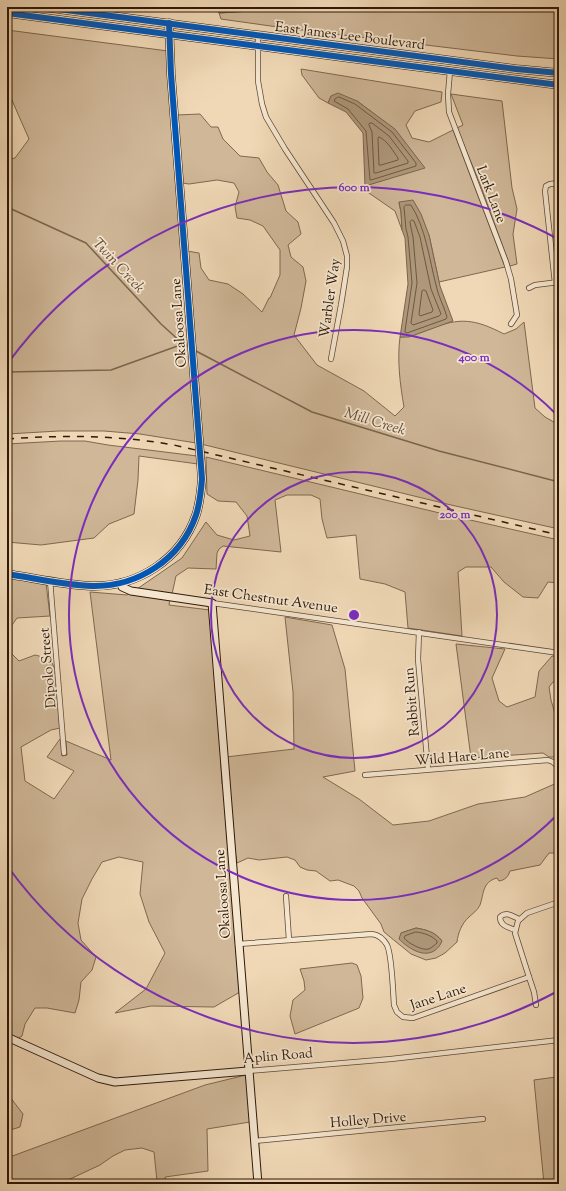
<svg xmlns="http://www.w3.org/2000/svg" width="566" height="1191" font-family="'Sorts Mill Goudy',serif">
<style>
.green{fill:#cfb798;stroke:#7e6850;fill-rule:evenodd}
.water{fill:#ae977a;stroke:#7b644c}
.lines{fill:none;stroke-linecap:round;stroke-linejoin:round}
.shore{stroke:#6e5840;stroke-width:1}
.stream{stroke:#7b644c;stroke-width:1.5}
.street-casing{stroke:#5e4833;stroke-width:6}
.secondary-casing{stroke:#2e1807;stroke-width:9}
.primary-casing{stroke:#2e1807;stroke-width:9}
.street{stroke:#f5e6d0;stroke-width:4.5}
.secondary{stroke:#f5e6d0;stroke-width:7}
.primary{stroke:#f0d8b6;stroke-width:7}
.rail{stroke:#2e1807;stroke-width:1.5;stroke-dasharray:7 7;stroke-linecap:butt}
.cycleway-casing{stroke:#f5e6d0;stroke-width:8}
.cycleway{stroke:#0057b8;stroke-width:6}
.ring{fill:none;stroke:#7b2cbf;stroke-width:2}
.labels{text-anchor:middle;stroke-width:3.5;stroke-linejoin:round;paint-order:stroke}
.street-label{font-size:14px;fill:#2e1807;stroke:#f5e6d0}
.water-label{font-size:15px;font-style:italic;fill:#614b35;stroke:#f5e6d0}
.centre{fill:#7b2cbf;stroke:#f5e6d0;stroke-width:2}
.ring-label{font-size:12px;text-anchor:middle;font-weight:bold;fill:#7b2cbf;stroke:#f5e6d0;stroke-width:3.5;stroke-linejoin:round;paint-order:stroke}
</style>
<rect width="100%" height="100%" fill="#f0d8b6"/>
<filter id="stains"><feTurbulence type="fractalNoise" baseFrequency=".005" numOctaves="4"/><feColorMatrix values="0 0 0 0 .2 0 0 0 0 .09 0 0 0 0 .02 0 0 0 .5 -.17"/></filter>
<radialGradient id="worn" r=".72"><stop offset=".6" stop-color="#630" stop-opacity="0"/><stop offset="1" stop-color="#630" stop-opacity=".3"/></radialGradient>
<g class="green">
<polygon points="261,7 559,7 559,59 517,56 285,28 221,19 219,13 250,11"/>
<polygon points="7,30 168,51 196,443 140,434 104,431 59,431 7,434 7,160 15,158 29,139 11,98 7,95"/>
<polygon points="301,69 442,92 441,102 415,111 406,125 412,138 429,142 453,130 505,267 439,282 429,235 399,203 401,212 402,230 395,211 366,191 365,186 424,167 372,112 357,101 331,96 328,103 319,98 302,75"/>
<polygon points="451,94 502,101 512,188 517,209 513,234 517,264 510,266 480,184 457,128 463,125"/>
<path d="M200,114L211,127H218L223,139L240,156L259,158L267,172L278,185L286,211L298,222L301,234L288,245L291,257L303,267L306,281L301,308L294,335L317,365L364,391L395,416L404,407C400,384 397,360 400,337C411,337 419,333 430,329C460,317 475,319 504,334L516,329L524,322L535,408L545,417L559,425V529L451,505L201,444L187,251L199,253L201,268L209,280L228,284L243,294L262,312L269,298H270L280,275V250L263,226L250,220L237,218L235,207L239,192L234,183L217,180L189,184L182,183L177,115Z"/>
<polygon points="61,441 85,441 108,445 197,456 198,464 139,456 138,480 134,514 109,524 94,538 41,545 7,542 7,444"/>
<polygon points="206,457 448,515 559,540 559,583 548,582 538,598 523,597 504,582 491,567 466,567 458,572 462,636 408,628 405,592 385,584 360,579 356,535 327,538 322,519 320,499 311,495 287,495 275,500 281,552 223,546 219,549 217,553 216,569 188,568 176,576 172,594 137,589 182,558 206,522 217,535 234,540 250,536 247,516 236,502 218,501 207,494"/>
<polygon points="7,577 46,583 50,616 17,618 12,625 12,654 19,661 35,655 50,659 55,669 60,728 51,730 21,747 25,781 54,799 74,771 47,757 60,739 61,739 62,756 67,755 66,741 111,760 90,592 127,595 130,593 170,599 169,605 210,610 220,744 222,784 223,784 240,992 214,1007 151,1006 115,1013 146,989 165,953 149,922 140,894 143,862 119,857 102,862 92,879 82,899 78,923 81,940 96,957 92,970 81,982 79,1000 75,1013 47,1008 35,1008 25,1024 22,1036 17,1039 7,1034"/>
<path d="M285,617L332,625L345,669L355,771L323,777L359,799L393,825L429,821L478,804L525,797L559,782V853H549L540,865L510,871C508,877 505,880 499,881L497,878C482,882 484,894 480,905C478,910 472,914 469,917C462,923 458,933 457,942L445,953L436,958L426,960L411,954L384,932L381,924L362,898L359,891L354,886L338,880L330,881L316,871L307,870L300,867L295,860L287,857L259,860L248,858L237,863L232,834L226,757L294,749L293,692ZM416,928C427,930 435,932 442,941L401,933Z"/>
<polygon points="456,644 505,649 492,678 499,701 507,707 535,697 539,671 552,656 559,657 559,680 553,682 549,687 551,700 556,717 559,737 559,757 549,757 543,753 471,758"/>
<polygon points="352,963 357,965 361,976 363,998 359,1008 295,1034 290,1016 293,1000 305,990 304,981 300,969"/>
<polygon points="246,1075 250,1122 207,1129 208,1171 165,1177 166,1184 156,1184 157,1181 154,1152 142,1148 125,1150 113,1156 100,1165 68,1180 70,1184 7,1184 7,1158 205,1085"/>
<polygon points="556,1077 557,1081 559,1081 559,1184 544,1184 534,1080"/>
<polygon points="7,1096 10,1097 23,1114 20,1127 7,1131"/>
</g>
<g class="water">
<polygon points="213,7 261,7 250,11 219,13"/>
<polygon points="338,93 357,101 395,129 425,168 365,186 363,133 346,112 328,103 331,96"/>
<polygon points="413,200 421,214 429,235 440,286 453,321 409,337 400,337 408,284 405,238 402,230 401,212 399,202"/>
<path d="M416,928C427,930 435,932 442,941C440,946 438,948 434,951C422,958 407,947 399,939L401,933Z"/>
</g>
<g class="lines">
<g class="shore">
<polygon points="339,97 355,104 392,132 416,163 416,166 371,180 370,180 366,131 348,109 334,101 335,99"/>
<polygon points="370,123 372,123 389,136 408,161 408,163 376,173 374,173 372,132 369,125"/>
<path d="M379,137C387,140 393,151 398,158V160L381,165H379L378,139Z"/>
<path d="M406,205H411C426,229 429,258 436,285C438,296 444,306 447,317L446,319L407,333L405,332V331L412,283L408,237L406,229L404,207Z"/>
<polygon points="412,220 414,221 420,237 431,289 441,314 439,316 413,325 411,323 417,283 413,237 411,228 410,222"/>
<polygon points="424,290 426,291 433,310 432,312 420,316 419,314 422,291"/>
<path d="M416,932C424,933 431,935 437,941V943C435,945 431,948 429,949C422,951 408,943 404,938L405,936Z"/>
</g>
<g class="stream">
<polyline points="7,207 86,243 161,324 183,344 188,346"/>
<polyline points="196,351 312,412 439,451 559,482"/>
<polyline points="7,372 111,370 183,344"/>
</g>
<defs>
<g id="street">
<polyline points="16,7 17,14"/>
<polyline points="258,35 258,81 262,104 266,117 285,149 334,223 343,241 347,256 347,267 341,305 331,359"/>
<polyline points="450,71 448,94 449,112 506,262 511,279 517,315 511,324"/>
<polyline points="555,283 545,191 546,186 550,184 559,183"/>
<polyline points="529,288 535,285 559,282"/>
<polyline points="50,580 64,753"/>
<polyline points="212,603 559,653"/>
<polyline points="419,632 418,659 428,769"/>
<polyline points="365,775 548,760 553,762 558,767"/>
<polyline points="286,896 289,940"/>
<path d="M515,930C508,927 500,926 500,917C506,911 512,916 519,919"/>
<path d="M238,944L372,934C379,935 383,938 387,945C392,955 393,992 394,1005L397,1012L403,1017L413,1018L529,977L515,933L518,921L527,913L559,902"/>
<polyline points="529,977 534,992 536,1005"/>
<polyline points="248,1071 391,1059 559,1040"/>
<polyline points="254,1141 483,1119"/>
</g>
<g id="secondary">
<path d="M7,574C34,578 65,585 92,586C138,587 181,559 196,515C200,503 201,491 202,479L171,74L169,23"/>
<polyline points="121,583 122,587 131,591 212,603 258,1184"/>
<polyline points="7,1037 98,1078 115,1082 248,1071"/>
</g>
<g id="primary">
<polyline points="43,7 516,69 559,73"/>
<polyline points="7,13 349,58 559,85"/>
</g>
</defs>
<use href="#street" class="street-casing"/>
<use href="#secondary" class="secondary-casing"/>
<use href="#primary" class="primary-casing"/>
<use href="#street" class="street"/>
<use href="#secondary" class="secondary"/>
<use href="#primary" class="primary"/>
<path class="rail" d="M7,439C63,435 118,435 174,445L559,535"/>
<defs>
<g id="cycleway">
<polyline points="43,7 516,69 559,73"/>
<polyline points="7,13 349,58 559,85"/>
<path d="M7,574C34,578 65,585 92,586C138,587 181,559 196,515C200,503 201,491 202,479L171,74L169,23"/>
</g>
</defs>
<use href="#cycleway" class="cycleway-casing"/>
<use href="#cycleway" class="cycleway"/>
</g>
<g class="ring">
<circle cx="354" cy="615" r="143"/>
<path d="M557 815A285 285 0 1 1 557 415"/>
<path d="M558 991A428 428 0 0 1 8 867M8 363A428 428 0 0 1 558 239"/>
</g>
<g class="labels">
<g class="street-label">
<text transform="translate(350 35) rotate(7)" y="5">East James Lee Boulevard</text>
<text transform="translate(492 194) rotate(69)" y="5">Lark Lane</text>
<text transform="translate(329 298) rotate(-82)" y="5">Warbler Way</text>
<text transform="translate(178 323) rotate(-94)" y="5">Okaloosa Lane</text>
<text transform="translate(271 598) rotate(8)" y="5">East Chestnut Avenue</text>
<text transform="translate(47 668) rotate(-95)" y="5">Dipolo Street</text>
<text transform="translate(411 702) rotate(-95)" y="5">Rabbit Run</text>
<text transform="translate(462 756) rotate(-5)" y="5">Wild Hare Lane</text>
<text transform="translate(222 894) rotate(-94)" y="5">Okaloosa Lane</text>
<text transform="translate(438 996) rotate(-18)" y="5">Jane Lane</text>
<text transform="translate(278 1055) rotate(-5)" y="5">Aplin Road</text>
<text transform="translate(368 1119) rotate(-5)" y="5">Holley Drive</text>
</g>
<g class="water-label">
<text transform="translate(119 265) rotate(47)" y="5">Twin Creek</text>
<text transform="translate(375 421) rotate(17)" y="5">Mill Creek</text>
</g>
</g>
<circle cx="354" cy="615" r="6" class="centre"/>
<g class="ring-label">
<text x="354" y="191">600 m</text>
<text x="474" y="361">400 m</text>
<text x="455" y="518">200 m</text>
</g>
<rect width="566" height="1191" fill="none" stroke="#f0d8b6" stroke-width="24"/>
<rect x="8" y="8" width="550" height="1175" fill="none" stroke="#2e1807" stroke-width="2"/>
<rect x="12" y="12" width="542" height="1167" fill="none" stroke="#2e1807"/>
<rect width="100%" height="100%" filter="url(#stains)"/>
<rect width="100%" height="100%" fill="url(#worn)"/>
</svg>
